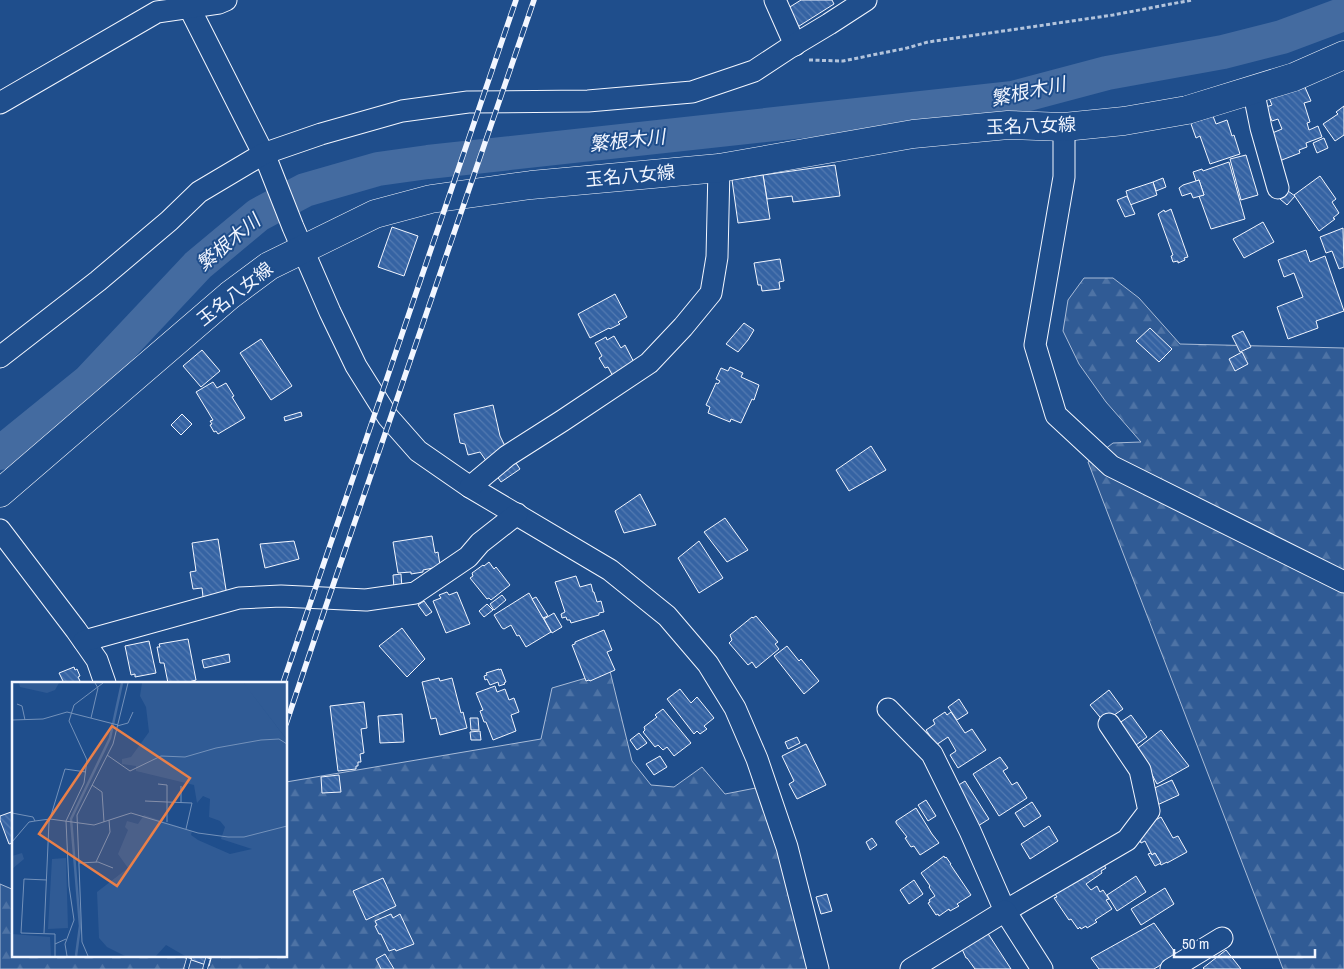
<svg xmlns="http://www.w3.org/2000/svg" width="1344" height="969" font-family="'Archivo Narrow','Noto Sans JP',sans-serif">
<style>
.forest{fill:url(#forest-firs);stroke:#a8bbd7}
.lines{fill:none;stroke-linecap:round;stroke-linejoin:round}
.river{stroke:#446ba0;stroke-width:34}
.building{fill:url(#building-back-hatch);stroke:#f2f6ff}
.minor-casing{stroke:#f2f6ff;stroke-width:23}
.major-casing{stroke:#f2f6ff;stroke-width:29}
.path{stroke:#b3c4dc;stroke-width:3;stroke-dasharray:4 2.5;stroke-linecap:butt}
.minor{stroke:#1f4e8c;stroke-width:21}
.major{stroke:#1f4e8c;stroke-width:28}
.rail-casing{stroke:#f2f6ff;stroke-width:5.5}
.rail{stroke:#1f4e8c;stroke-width:4;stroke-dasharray:11;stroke-linecap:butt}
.labels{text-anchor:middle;stroke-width:4;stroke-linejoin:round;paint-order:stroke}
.street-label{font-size:18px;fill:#f2f6ff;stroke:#1f4e8c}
.water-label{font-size:19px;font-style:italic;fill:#f2f6ff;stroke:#1f4e8c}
.inset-river{fill:none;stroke:#446ba0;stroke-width:2.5}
.inset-road{fill:none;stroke:#7391ba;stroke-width:1}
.view{fill:#ea8049;fill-opacity:0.15;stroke:#ea8049;stroke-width:2.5}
.inset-edge{fill:none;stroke:#f2f6ff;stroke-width:2.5}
</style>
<defs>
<pattern id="forest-firs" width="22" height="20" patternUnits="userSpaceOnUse" patternTransform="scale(1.25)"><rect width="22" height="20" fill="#305b95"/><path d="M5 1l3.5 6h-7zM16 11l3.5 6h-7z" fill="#4e73a5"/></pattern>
<pattern id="building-back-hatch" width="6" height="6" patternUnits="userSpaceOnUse" patternTransform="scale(1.25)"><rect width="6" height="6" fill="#3563a3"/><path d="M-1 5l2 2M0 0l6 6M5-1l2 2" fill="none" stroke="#537ab1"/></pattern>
</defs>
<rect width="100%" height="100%" fill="#1f4e8c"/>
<g class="forest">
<polygon points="1084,278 1113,278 1139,298 1180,344 1344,348 1344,969 1283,969 1088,462 1113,443 1141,442 1106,402 1079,364 1063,331 1068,300"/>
<polygon points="610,671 632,761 651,785 674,787 702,767 725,794 766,786 817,969 0,969 0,884 14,890 14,955 214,955 222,958 223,955 286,955 286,782 541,739 552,688"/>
</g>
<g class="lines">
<polyline class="river" points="0,453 89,381 198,265 258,215 305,190 378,169 428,162 1013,98 1107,73 1223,52 1282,37 1341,15 1344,13"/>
</g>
<g class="building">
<polygon points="801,0 832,0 834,4 796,28 785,10"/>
<polygon points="1304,85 1311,101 1304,103 1310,122 1307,123 1309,130 1318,126 1322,137 1306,143 1307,147 1299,150 1300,153 1269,165 1265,136 1282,129 1278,119 1272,121 1266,107 1272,105 1269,98"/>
<polygon points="1344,106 1344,135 1335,141 1323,124 1338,114 1336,112"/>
<polygon points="1213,116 1216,124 1227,120 1232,136 1234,135 1240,154 1210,164 1200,136 1196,138 1191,124 1197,120 1198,121"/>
<polygon points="1324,138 1328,148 1317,153 1313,143"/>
<polygon points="1246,155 1258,195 1241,200 1230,159"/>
<polygon points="1229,162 1245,219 1211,229 1199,196 1204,195 1199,180 1196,181 1193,172 1202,169 1203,171"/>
<polygon points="835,165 840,196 793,202 792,196 767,199 763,175"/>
<polygon points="763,175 770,219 738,223 732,180"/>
<polygon points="1320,176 1336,199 1332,202 1339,213 1333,218 1335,219 1319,231 1294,195"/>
<polygon points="1163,178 1166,187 1156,191 1153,182"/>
<polygon points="1199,180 1204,195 1193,198 1191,193 1182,196 1179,188 1183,185"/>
<polygon points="1153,182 1157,195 1130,205 1126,191"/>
<polygon points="1288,191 1295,196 1287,205 1280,199"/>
<polygon points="1127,196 1135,214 1125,217 1117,200"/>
<polygon points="1171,209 1188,257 1184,258 1185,260 1178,263 1178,261 1173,262 1171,256 1173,255 1158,214 1164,210 1165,212"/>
<polygon points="1263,222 1274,242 1244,258 1233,239"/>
<polygon points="392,227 418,236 404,276 378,267"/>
<polygon points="1343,228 1344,267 1339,269 1332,251 1326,253 1320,237"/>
<polygon points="1306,250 1310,262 1325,256 1344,311 1316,321 1318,328 1288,339 1277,307 1303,297 1294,273 1284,277 1278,260"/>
<polygon points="780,259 784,281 779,282 780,289 762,291 761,285 758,285 754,263"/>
<polygon points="615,294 627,317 618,322 620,324 610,329 609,328 590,338 578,314"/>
<polygon points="744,323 754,330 748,340 738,352 726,344"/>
<polygon points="1150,328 1172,349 1159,362 1136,341"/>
<polygon points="1243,331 1251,347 1240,352 1232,336"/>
<polygon points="614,336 621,348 625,345 640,374 618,386 608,367 605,368 599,358 602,356 595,343 606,337 607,340"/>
<polygon points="261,339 292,386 271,400 240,353"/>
<polygon points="202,350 220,371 201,387 183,366"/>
<polygon points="1242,352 1248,364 1235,371 1229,359"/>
<polygon points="730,367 743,373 741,377 759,385 754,400 752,399 741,423 731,419 730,422 708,413 710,407 706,405 716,383 718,384 720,381 716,379 721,368 728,371"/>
<polygon points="213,382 217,388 226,383 234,396 232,397 245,418 218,434 216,431 214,432 210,425 212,424 210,421 213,420 196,392"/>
<polygon points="493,405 500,436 506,448 520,469 501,482 480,452 468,455 465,444 460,443 454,414"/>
<polygon points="301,412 302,416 285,421 284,417"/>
<polygon points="182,414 192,424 181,435 171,425"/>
<polygon points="871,446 886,470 849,491 836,470"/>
<polygon points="640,494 656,525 624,533 615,511"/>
<polygon points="725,518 748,550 727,562 704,532"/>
<polygon points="432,536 435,553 438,552 440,565 438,567 423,570 423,572 411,574 411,572 398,573 393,542"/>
<polygon points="218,539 227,596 203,597 202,588 193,589 190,572 196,571 192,543"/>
<polygon points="294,541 299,559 265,568 260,544"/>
<polygon points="699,541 723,578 699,593 678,558"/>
<polygon points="489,562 494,569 496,567 510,585 491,600 489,598 487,599 470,578 473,576 472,573 483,565 484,566"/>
<polygon points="401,574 402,588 394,589 393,575"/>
<polygon points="576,576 580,587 591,584 593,592 594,592 597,602 601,601 604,612 599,613 599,615 571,623 570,620 567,620 566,617 562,618 561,614 565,612 555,582"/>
<polygon points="447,592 449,595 457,592 470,624 446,633 433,601 441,598 439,595"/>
<polygon points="529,593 551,632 526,647 519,635 517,636 511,625 504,629 502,628 494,615"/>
<polygon points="502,595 506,600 494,610 490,604"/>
<polygon points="536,597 548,616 543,618 532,599"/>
<polygon points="424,601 432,612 426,616 418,605"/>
<polygon points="487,604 493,610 484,617 479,611"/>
<polygon points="554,613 562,627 552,633 544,619"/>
<polygon points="756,616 778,642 775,644 779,649 756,668 752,662 748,665 729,643 732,640 730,635 752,617 753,618"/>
<polygon points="402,628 425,659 407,677 379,646"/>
<polygon points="604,630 612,650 607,652 615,670 590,681 589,680 586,681 572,645 575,644 575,642"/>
<polygon points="188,639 196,680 185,683 168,683 164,663 160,663 157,647 160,647 159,644"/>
<polygon points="149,641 156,673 135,677 135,674 131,675 125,646"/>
<polygon points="787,646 799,661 801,659 819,681 804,694 774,656"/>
<polygon points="229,654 230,662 204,668 202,660"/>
<polygon points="74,667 75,670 77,669 80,676 78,677 80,681 76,683 64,683 59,673"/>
<polygon points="499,669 499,670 501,669 506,682 504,683 505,684 499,686 498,682 490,685 487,679 485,680 484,676 487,675 486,673"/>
<polygon points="439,678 440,681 452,678 461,713 463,712 467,728 440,735 436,718 431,719 422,682"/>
<polygon points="495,686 497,692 505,689 509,700 514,698 519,712 511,715 516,731 493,740 486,722 484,722 480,711 483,710 476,693"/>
<polygon points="680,689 691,703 697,697 714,718 704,726 707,729 700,734 697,731 694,734 667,699"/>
<polygon points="1109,690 1123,709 1104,722 1090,705"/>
<polygon points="959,699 968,713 957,720 948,707"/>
<polygon points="364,702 367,728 361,729 364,753 360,754 361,762 358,762 358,766 356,766 356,769 338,771 330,706"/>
<polygon points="663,709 691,743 674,756 667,747 663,750 658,745 655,747 643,732 645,730 644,727 657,717 655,715"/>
<polygon points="945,712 947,715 951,712 965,733 972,729 986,750 958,768 950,755 956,751 948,737 936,745 926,730 935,724 933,720"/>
<polygon points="402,714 404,742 380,743 378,716"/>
<polygon points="1131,715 1147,737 1136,745 1109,730"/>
<polygon points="470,718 478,718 479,730 471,730"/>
<polygon points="1161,730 1189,766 1157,784 1138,748"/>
<polygon points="480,731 481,740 471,740 470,732"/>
<polygon points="639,733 647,743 637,750 630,740"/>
<polygon points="797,737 800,743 788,749 785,742"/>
<polygon points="806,744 826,785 797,799 789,784 794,781 782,756"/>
<polygon points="660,756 667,767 654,775 646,764"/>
<polygon points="1000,757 1008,768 1003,771 1012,785 1017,782 1027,798 999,816 973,774"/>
<polygon points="339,775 341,792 322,793 321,777"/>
<polygon points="1172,780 1179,795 1155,806 1148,791"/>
<polygon points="965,781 989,819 970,831 946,793"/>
<polygon points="926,800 936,816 928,821 918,805"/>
<polygon points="1032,802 1041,816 1024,827 1015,813"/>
<polygon points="916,808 932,834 939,843 920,855 914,846 911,847 905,838 907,837 896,823 896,821"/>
<polygon points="14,811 14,843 9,844 0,820 0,816"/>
<polygon points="1161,817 1173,838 1178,836 1187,852 1167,863 1167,862 1161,865 1155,853 1152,855 1145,841 1141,843 1136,833 1148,824"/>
<polygon points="1049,826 1058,841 1030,859 1021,844"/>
<polygon points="872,838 877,845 870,850 866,842"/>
<polygon points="1088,850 1089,853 1094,850 1106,868 1101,871 1102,873 1086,884 1091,890 1097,886 1100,892 1103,890 1109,899 1106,900 1112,909 1095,920 1097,922 1087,928 1086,926 1081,929 1080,927 1078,929 1071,919 1069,920 1054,898 1057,897 1046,880 1048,877"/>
<polygon points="1151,853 1152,855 1155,853 1161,863 1155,866 1148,854"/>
<polygon points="944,856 945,858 946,857 951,864 950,864 971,895 957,904 959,906 950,911 949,909 939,916 938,914 936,915 928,903 930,902 929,900 935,896 929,887 930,886 921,873"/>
<polygon points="1136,876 1146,892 1117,911 1107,895"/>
<polygon points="383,878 396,906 366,920 353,891"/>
<polygon points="914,880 923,894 909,904 900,890"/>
<polygon points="1165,888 1174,904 1141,925 1131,909"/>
<polygon points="827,894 832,911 821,914 816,897"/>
<polygon points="391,914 393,918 400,914 414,944 396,951 395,949 389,951 381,934 379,934 375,926 377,925 375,921"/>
<polygon points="1154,923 1177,955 1154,969 1099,969 1091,958"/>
<polygon points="987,932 1011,969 975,969 967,958 966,958 962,949"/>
<polygon points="1226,950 1241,969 1204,969 1203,968"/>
<polygon points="385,954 394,969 381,969 376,959"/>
<polygon points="177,955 212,955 209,966"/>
</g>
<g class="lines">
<defs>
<g id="minor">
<polyline points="183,0 189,7 267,161 293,227 330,312 356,366 388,417 418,451 470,487 610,570 667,616 708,664 735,708 757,759 787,847 818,969"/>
<polyline points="775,0 795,45"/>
<polyline points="1253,89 1261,128 1278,188"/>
<polyline points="0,103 157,12 219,3 226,0"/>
<polyline points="1064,127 1064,177 1035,345 1056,415 1111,466 1344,582"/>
<polyline points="0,357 98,281 169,221 199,192 263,154 321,134 402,111 468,102 588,101 692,92 754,71 789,48 829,24 866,0"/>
<polyline points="470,487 507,456 562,421 649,363 683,327 711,293 717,257 719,168"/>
<polyline points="0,530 76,630 97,660 105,683"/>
<polyline points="84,641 239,598 281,596 366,600 415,593 468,557 480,543 517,514"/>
<polyline points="888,709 932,754 970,831 1005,911 1127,840 1149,811 1140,770 1109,724"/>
<polyline points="911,969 1005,911 1042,969"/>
<polyline points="1171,969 1222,938"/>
</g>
<polyline id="major" points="0,493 230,295 269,266 375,214 431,199 531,185 719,168 913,134 1008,125 1064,127 1124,121 1187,110 1294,77 1344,55"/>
</defs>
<use href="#minor" class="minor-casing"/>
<use href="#major" class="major-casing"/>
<polyline class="path" points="809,60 843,61 907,48 928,42 1113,15 1192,0"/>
<use href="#minor" class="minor"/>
<use href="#major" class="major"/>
<defs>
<g id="rail">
<polyline points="283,683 516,0"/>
<polyline points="286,724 317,632 534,0"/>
<polyline points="186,969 190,955"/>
<polyline points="205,969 209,955"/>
</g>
</defs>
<use href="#rail" class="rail-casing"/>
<use href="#rail" class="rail"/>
</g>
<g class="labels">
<g class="street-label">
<text transform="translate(1031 126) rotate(-2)" y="6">玉名八女線</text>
<text transform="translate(630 176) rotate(-5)" y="6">玉名八女線</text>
<text transform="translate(235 294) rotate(-38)" y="6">玉名八女線</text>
</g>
<g class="water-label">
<text transform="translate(1028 91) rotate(-12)" y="7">繁根木川</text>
<text transform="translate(627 140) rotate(-6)" y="7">繁根木川</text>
<text transform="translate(228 242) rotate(-40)" y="7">繁根木川</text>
</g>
</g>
<g transform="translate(12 682)">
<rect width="275" height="275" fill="#1f4e8c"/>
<path d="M232,1H275V58L234,5Z" fill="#305b95"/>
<path d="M7,1H47L43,8L35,11L8,5ZM130,1H232L275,58V274H173L154,263L144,274H113L95,265L87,256L85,210L116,186L106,172L116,148L113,145L115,139L126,142L132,133L180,149L179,153L186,158L218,172L240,167L209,157L213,145L208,139L197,135L198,117L191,114L185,121L182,103L124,89V84L110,82V77L119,75L137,50L134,25L128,14ZM10,171L12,177L0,187V174Z" fill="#305b95"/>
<path d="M54,176L56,246L36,247L40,177ZM0,252L38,255L39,274H0Z" fill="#305b95"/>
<path class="inset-river" d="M64,274L68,244L59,137L98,56L110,1"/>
<path class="inset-road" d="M5,22L10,24L13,38M79,36L86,6L83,1M0,38L31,37L55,30L106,43M105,44L116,41L121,30M95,73L118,89L149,74L173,75L204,66L249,58L267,57L275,62M80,103L90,110L92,140M133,119L155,120V103L146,102M169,121V104M0,131L21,135L23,139M155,140V120L180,121L174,147M0,160L17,140L23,139L38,137L82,143L119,131L186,151L216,155H232L275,144M84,180L98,150L97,138M67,181L86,180L101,186M35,198L12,197L9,251L43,252V262M32,251L37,140L53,87L74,90M43,274V262L54,257M55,274L53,262L62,238L57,204L54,139L72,101L75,78L57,39L62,23L91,1M76,274L70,260L65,133L101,62L116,1"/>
<path class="view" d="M100,44L178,96L105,204L27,152Z"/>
<rect width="275" height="275" class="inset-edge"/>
</g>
<path d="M1174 949v8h141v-8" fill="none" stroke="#f2f6ff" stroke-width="2.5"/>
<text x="1182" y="949" font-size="15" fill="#f2f6ff" stroke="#1f4e8c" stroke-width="4" paint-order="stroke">50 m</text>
</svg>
